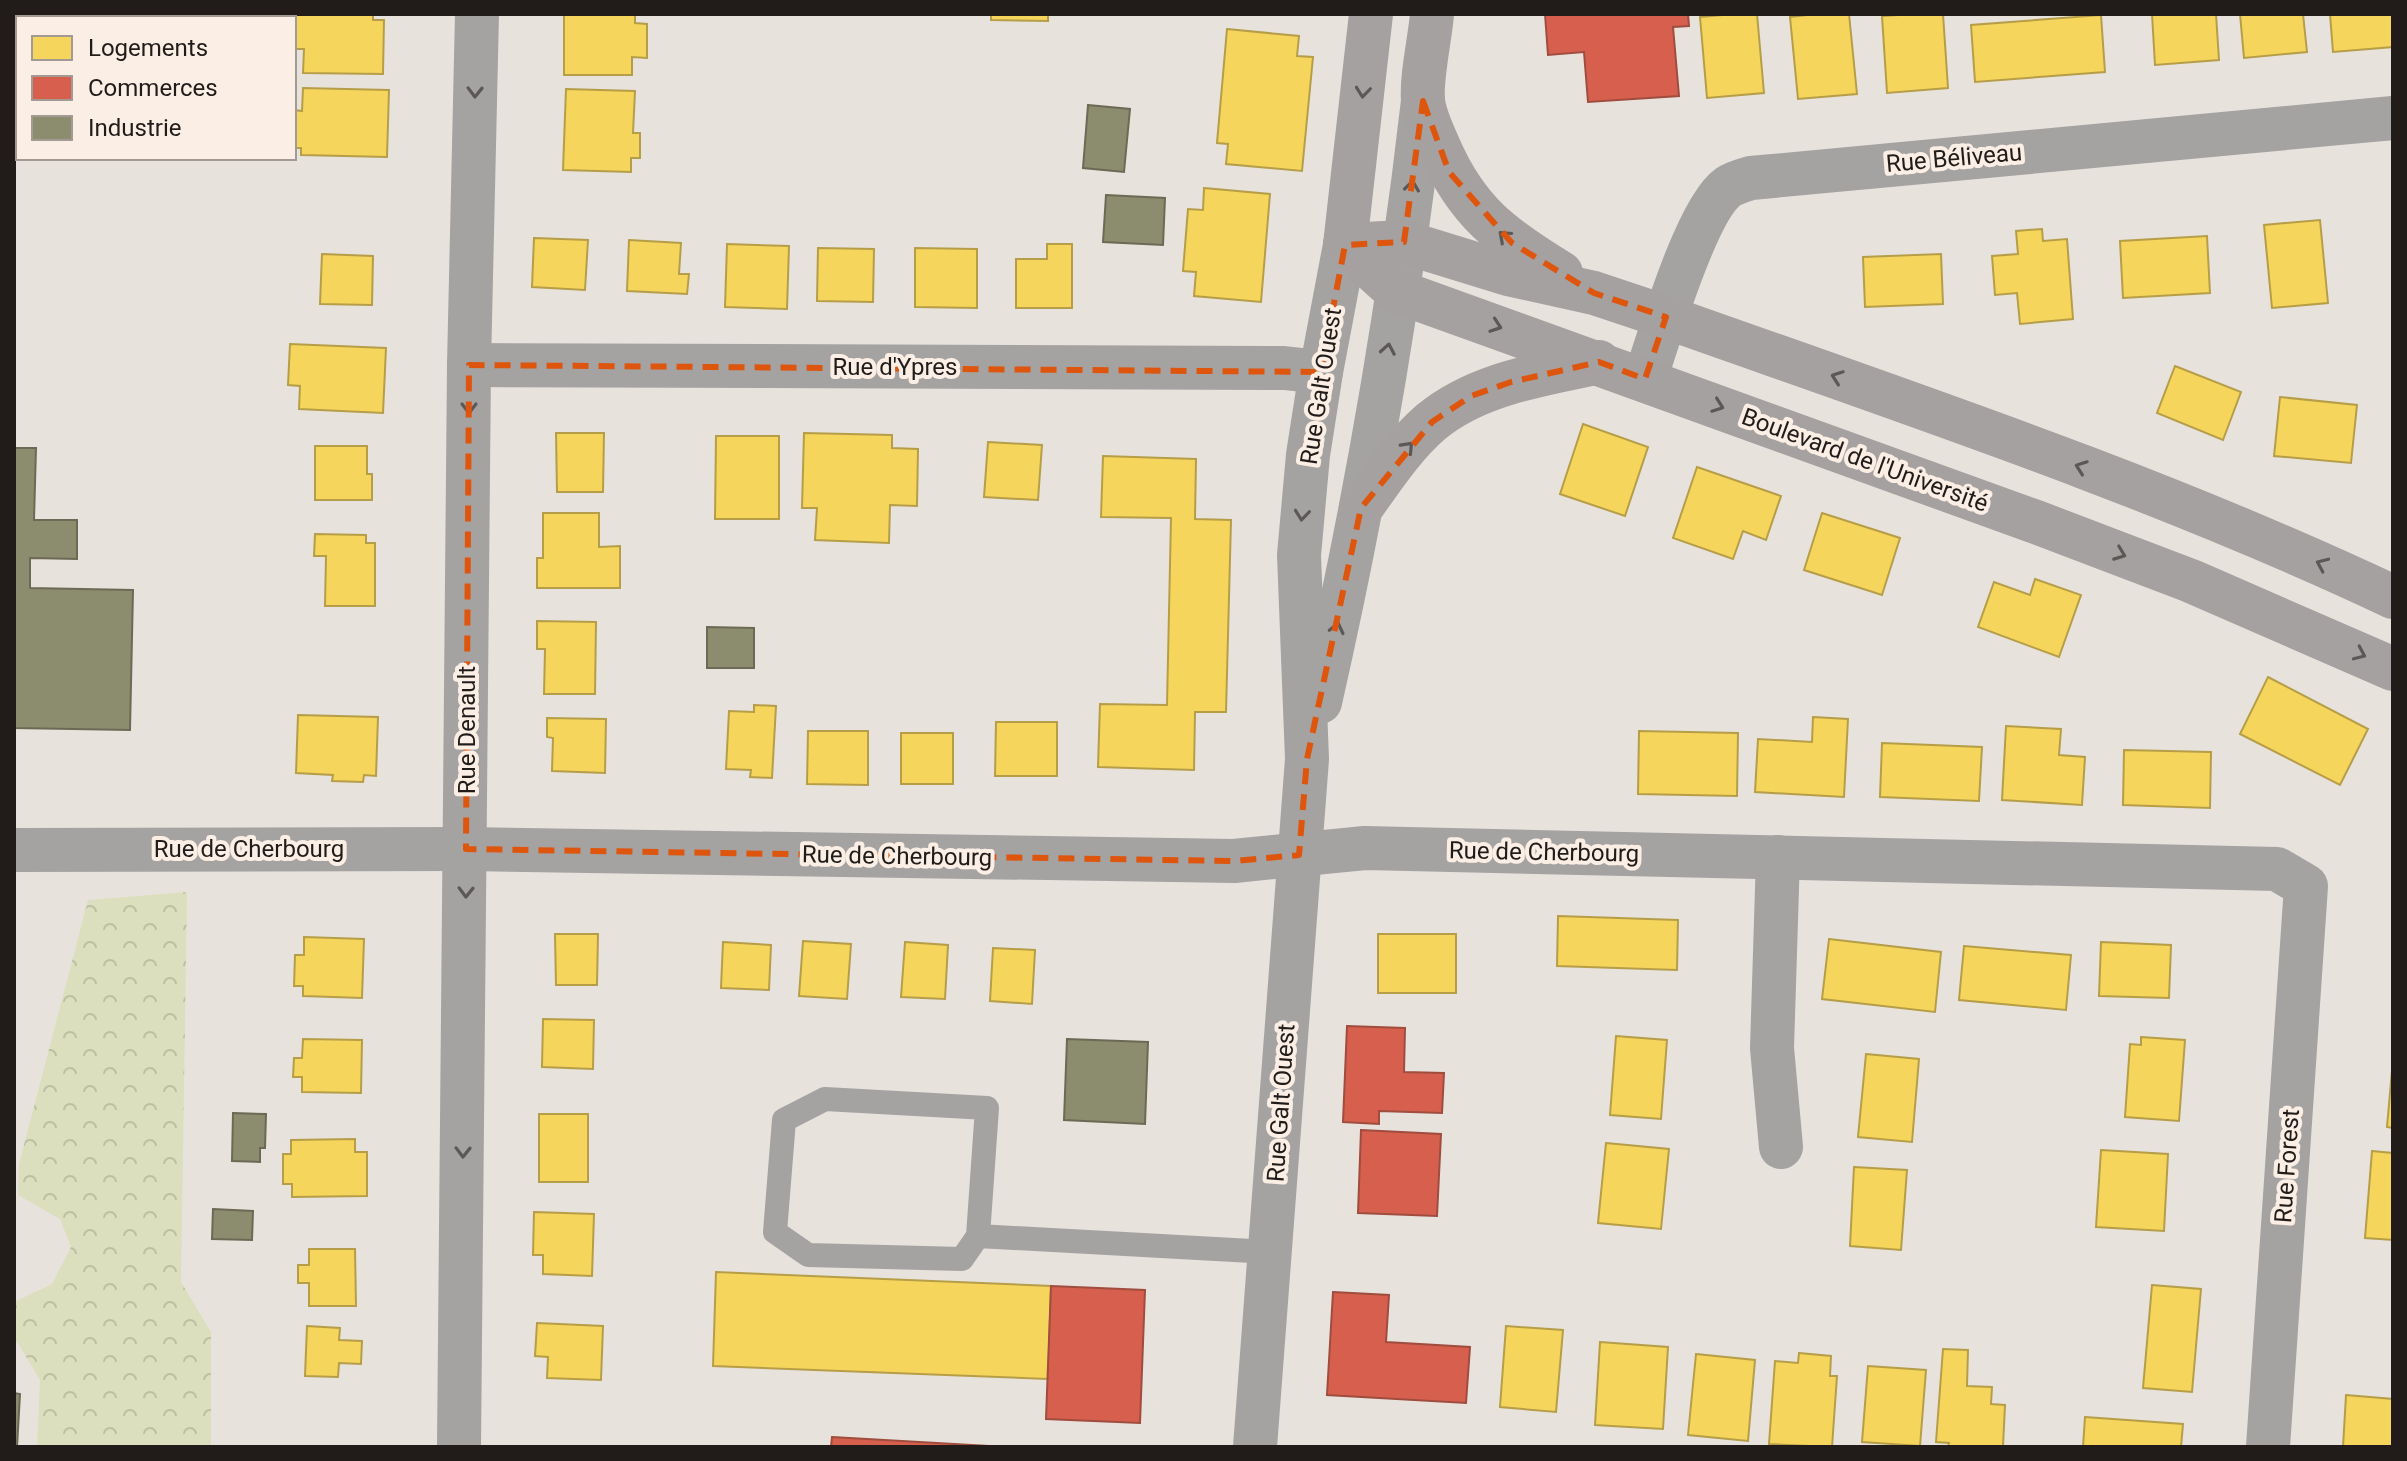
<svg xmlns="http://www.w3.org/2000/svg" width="2407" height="1461" font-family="Roboto,sans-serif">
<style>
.forest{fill:url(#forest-crowns)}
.homes{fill:#f6d55c;stroke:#b69e48;stroke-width:2}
.shops{fill:#d6604d;stroke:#a04c3e;stroke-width:2}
.industry{fill:#8c8c6e;stroke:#6c6a55;stroke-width:2}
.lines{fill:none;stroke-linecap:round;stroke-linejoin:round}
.service{stroke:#a5a2a2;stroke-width:24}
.minor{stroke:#a5a2a2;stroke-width:44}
.tertiary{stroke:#a5a2a2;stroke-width:44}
.secondary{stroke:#a5a1a0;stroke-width:44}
.oneway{stroke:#5c5857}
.oneway2{stroke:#5c5856}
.marked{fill:none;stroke:#de560d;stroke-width:6;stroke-dasharray:16 10;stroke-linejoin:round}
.labels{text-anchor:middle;stroke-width:8;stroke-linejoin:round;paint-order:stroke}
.street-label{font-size:24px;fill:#211c1a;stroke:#faeee5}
</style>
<defs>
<pattern id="forest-crowns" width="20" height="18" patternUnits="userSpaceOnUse" patternTransform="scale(2)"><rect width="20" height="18" fill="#dbdfbd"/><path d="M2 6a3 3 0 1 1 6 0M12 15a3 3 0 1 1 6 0" fill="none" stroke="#bcbfa2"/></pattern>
</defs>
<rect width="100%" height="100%" fill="#e8e2dd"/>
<polygon class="forest" points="187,892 181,1282 211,1332 211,1447 37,1447 40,1380 14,1337 14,1302 52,1284 71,1247 60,1219 18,1195 19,1164 88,900"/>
<g class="homes">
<polygon points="292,14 373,14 373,20 384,20 383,74 303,73 304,49 294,49"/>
<polygon points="564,14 635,14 635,23 647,24 647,58 632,57 632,75 564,75"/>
<polygon points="991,14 1048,14 1048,21 991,20"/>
<polygon points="1734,14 1757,14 1764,93 1707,98 1700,17"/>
<polygon points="1816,14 1849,14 1857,94 1798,99 1790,17"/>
<polygon points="1915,14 1943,14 1948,88 1887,93 1882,16"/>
<polygon points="2152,14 2216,14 2219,60 2155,65"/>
<polygon points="2240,14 2303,14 2307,52 2244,58"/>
<polygon points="2330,14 2393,14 2393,47 2333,52"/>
<polygon points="2101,15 2105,72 1975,82 1971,25"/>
<polygon points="1227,29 1299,36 1297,56 1313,57 1302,171 1226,164 1228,144 1217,143"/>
<polygon points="303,88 389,90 387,157 301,155 301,148 294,148 294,110 302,111"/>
<polygon points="566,89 635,91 633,133 640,133 640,158 631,158 631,172 563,170"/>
<polygon points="1204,188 1270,194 1261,302 1194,296 1196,272 1183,271 1188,209 1203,210"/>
<polygon points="2320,220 2328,303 2272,308 2264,225"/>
<polygon points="2042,229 2043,241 2067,239 2073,319 2020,324 2017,293 1995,295 1992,256 2018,254 2016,231"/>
<polygon points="2207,236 2210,293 2123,298 2120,241"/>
<polygon points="534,238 588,240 585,290 532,287"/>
<polygon points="629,240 681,243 679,274 689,274 687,294 627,291"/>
<polygon points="727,244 789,246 787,309 725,307"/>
<polygon points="1047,244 1072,244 1072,308 1016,308 1016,259 1047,259"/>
<polygon points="818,248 874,249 873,302 817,301"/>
<polygon points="915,248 977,249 977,308 915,307"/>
<polygon points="322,254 373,256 372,305 320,304"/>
<polygon points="1941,254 1943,304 1865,307 1863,257"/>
<polygon points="290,344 386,348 383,413 299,409 300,386 288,385"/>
<polygon points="2175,366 2241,392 2223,440 2157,413"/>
<polygon points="2280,397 2357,405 2351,463 2274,456"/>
<polygon points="1583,424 1648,447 1625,516 1560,494"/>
<polygon points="556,433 604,433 603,492 557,492"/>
<polygon points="804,433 892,435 892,448 918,449 917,506 890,505 889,543 815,540 817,508 802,508"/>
<polygon points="716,436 779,436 779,519 715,519"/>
<polygon points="988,442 1042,445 1038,500 984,497"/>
<polygon points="315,446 367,446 367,474 372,474 372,500 315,500"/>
<polygon points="1103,456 1196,459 1195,519 1231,520 1226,712 1195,712 1194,770 1098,767 1100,704 1167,705 1171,518 1101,517"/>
<polygon points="1697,467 1781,496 1766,540 1743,531 1733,559 1673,538"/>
<polygon points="543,513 599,513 599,547 620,546 620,588 537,588 537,558 543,558"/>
<polygon points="1822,513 1900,538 1882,595 1804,570"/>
<polygon points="315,534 366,535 366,543 375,543 375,606 325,606 326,556 314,556"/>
<polygon points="2035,579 2081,595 2059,657 1978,627 1994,582 2030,595"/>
<polygon points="537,621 596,622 595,694 544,694 545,649 537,649"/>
<polygon points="2268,677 2368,729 2340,785 2240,734"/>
<polygon points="754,705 776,706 772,778 750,777 751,770 726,769 729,711 754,712"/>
<polygon points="298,715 378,717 376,776 364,775 363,782 332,781 333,775 296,773"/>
<polygon points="1813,717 1848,719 1844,797 1755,792 1758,739 1812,742"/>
<polygon points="547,718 606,719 605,773 552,771 553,738 547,737"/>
<polygon points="996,722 1057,722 1057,776 995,776"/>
<polygon points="2006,726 2061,729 2059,755 2085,757 2082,805 2002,800"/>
<polygon points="808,731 868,731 868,785 807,784"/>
<polygon points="1639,731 1738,733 1737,796 1638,794"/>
<rect x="901" y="733" width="52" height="51"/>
<polygon points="1882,743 1982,747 1979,801 1880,797"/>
<polygon points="2124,750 2211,752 2210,808 2123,805"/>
<polygon points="1558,916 1678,920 1677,970 1557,966"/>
<polygon points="555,934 598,934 597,985 556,985"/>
<rect x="1378" y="934" width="78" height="59"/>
<polygon points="304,937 364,939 362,998 303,996 303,986 294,986 295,955 304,955"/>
<polygon points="1829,939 1941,952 1935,1012 1822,999"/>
<polygon points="803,941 851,944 847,999 799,996"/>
<polygon points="723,942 771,945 769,990 721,988"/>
<polygon points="905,942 948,945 945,999 901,997"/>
<polygon points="2101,942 2171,945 2169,998 2099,996"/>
<polygon points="1964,946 2071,955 2066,1010 1959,1000"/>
<polygon points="993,948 1035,950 1032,1004 990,1001"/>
<polygon points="543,1019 594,1020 593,1069 542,1067"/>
<polygon points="1616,1036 1667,1040 1661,1119 1610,1115"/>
<polygon points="2141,1037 2185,1040 2179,1121 2125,1117 2130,1044 2141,1045"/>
<polygon points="303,1039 362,1040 361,1093 302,1092 302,1077 293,1077 294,1058 302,1058"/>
<polygon points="1866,1054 1919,1059 1912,1142 1858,1137"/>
<polygon points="2393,1059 2393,1128 2387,1127"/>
<rect x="539" y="1114" width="49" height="68"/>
<polygon points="355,1139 355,1152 367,1152 367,1196 292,1197 292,1184 283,1184 283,1154 291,1154 291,1140"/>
<polygon points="1606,1143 1669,1149 1661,1229 1598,1223"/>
<polygon points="2101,1150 2168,1154 2164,1231 2096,1227"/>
<polygon points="2372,1151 2393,1153 2393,1240 2365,1238"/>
<polygon points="1854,1167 1907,1170 1901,1250 1850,1246"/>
<polygon points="534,1212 594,1214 592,1276 543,1274 543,1255 533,1255"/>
<polygon points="309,1249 355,1249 356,1306 309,1306 309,1283 298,1283 298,1265 309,1265"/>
<polygon points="716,1272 1051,1286 1048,1379 713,1366"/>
<polygon points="2152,1285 2201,1289 2192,1392 2143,1388"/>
<polygon points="537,1323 603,1326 601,1380 547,1378 548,1357 535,1356"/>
<polygon points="307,1326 340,1328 339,1340 362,1341 361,1364 339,1363 338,1377 305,1376"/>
<polygon points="1506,1326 1563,1330 1556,1412 1500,1407"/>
<polygon points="1600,1342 1668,1347 1663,1429 1595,1425"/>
<polygon points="1943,1349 1968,1350 1967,1386 1992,1387 1991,1404 2005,1405 2003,1446 1948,1447 1949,1443 1936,1442"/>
<polygon points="1799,1353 1831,1356 1830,1376 1837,1376 1832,1447 1769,1444 1775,1361 1798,1363"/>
<polygon points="1696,1354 1755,1360 1748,1441 1688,1435"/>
<polygon points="1868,1366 1926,1370 1920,1446 1862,1442"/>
<polygon points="2346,1395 2393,1399 2393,1447 2343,1447"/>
<polygon points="2085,1417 2183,1424 2181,1447 2083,1447"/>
</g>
<g class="shops">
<polygon points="1545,14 1688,14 1689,26 1673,27 1679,96 1588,102 1584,52 1548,55"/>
<polygon points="1347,1026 1405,1028 1404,1072 1444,1073 1442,1113 1379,1111 1379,1124 1343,1122"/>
<polygon points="1361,1130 1441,1134 1437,1216 1358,1213"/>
<polygon points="1051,1286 1145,1290 1140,1423 1046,1419"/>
<polygon points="1333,1292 1389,1295 1386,1342 1470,1347 1466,1403 1327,1395"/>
<polygon points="832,1437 1007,1447 831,1447"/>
</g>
<g class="industry">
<rect x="171" y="14" width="49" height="4"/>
<polygon points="1088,105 1130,109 1124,172 1083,168"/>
<polygon points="1106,195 1165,198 1163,245 1103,242"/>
<polygon points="14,448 36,448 34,520 77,520 77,559 30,558 30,588 133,590 130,730 14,728"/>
<polygon points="707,627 754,628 754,668 707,668"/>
<polygon points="1067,1039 1148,1042 1145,1124 1064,1120"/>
<polygon points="233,1113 266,1114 265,1148 260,1148 260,1162 232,1161"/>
<polygon points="213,1209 253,1211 252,1240 212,1239"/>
<polygon points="14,1393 20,1394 17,1447 14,1447"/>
</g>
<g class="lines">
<polyline class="service" points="978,1236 962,1259 808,1255 775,1232 784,1120 825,1099 987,1108 978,1236 1270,1252"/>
<g class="minor">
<polyline points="469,365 1284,368 1321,372"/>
<path d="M1645,379C1659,338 1696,210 1728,187C1734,183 1744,180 1751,178L2393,118"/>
<polyline points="14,850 466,849 1234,861 1365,848 2277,869 2306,886 2268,1447"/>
<polyline points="1778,857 1772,1048 1781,1147"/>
<polyline points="459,1447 469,365 477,14"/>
</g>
<g class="tertiary">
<path d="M1320,702C1365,504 1400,303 1423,101"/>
<polyline points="1255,1447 1307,759 1299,555 1308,455 1321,372 1345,245"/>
</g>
<g class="secondary">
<path d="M1432,14C1430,39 1421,77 1423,100C1424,115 1433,133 1439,147C1467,212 1502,237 1561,273"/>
<polyline points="1345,245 1396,291 2036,522 2191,581 2393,669"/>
<path d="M1345,245L1404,242L1508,274L1594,293L1666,317C1911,404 2158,486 2393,597"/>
<polyline points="1345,245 1371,14"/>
<path d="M1361,508C1382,479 1403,446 1431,422C1478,383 1541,375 1599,362"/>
</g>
</g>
<defs><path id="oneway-chevron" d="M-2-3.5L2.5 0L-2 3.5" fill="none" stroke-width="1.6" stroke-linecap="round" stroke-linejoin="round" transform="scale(2)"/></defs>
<g class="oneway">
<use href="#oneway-chevron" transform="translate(475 92) rotate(91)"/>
<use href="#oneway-chevron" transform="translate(1412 186) rotate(-82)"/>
<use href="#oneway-chevron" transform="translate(1388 349) rotate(-80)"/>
<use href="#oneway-chevron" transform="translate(469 408) rotate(90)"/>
<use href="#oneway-chevron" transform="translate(1302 515) rotate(96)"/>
<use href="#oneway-chevron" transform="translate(1337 628) rotate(-77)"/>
<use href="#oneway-chevron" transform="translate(466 892) rotate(91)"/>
<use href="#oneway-chevron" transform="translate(463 1152) rotate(91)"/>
</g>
<g class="oneway2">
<use href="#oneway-chevron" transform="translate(1363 92) rotate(96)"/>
<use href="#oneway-chevron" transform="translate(1504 236) rotate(-138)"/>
<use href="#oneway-chevron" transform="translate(1496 326) rotate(19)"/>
<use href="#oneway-chevron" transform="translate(1837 377) rotate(-160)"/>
<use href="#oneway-chevron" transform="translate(1718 406) rotate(20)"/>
<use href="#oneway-chevron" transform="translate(1408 447) rotate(-47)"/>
<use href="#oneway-chevron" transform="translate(2081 467) rotate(-160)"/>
<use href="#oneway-chevron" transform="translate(2120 554) rotate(21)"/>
<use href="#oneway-chevron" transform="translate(2322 564) rotate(-156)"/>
<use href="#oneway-chevron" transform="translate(2360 654) rotate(24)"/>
</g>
<path class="marked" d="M1423,101L1449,172L1512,243L1594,293L1666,317L1645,379L1599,362L1511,382L1471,396L1432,422L1361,508L1307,759L1299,855L1234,861L466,849L469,365L1321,372L1345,245L1404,242Z"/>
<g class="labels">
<g class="street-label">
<text transform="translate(1954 158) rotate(-5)" y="8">Rue Béliveau</text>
<text x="895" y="375">Rue d'Ypres</text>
<text transform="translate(1321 386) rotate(-81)" y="8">Rue Galt Ouest</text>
<text transform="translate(1865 460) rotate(20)" y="8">Boulevard de l'Université</text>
<text transform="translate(467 730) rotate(-90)" y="8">Rue Denault</text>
<text x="249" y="857">Rue de Cherbourg</text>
<text transform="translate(1544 852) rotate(1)" y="8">Rue de Cherbourg</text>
<text transform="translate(897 856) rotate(1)" y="8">Rue de Cherbourg</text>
<text transform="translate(1281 1103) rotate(-86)" y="8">Rue Galt Ouest</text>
<text transform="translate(2287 1166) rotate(-86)" y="8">Rue Forest</text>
</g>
</g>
<rect width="2407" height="1461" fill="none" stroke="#211c1a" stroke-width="32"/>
<rect x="16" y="16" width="280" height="144" fill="#faeee5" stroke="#a39a94" stroke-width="2"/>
<rect x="32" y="36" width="40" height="24" fill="#f6d55c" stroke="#a39a94" stroke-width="2"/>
<text x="88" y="56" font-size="24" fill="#211c1a">Logements</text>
<rect x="32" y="76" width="40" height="24" fill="#d6604d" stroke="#a39a94" stroke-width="2"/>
<text x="88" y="96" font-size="24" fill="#211c1a">Commerces</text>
<rect x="32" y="116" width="40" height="24" fill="#8c8c6e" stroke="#a39a94" stroke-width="2"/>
<text x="88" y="136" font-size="24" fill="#211c1a">Industrie</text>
</svg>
